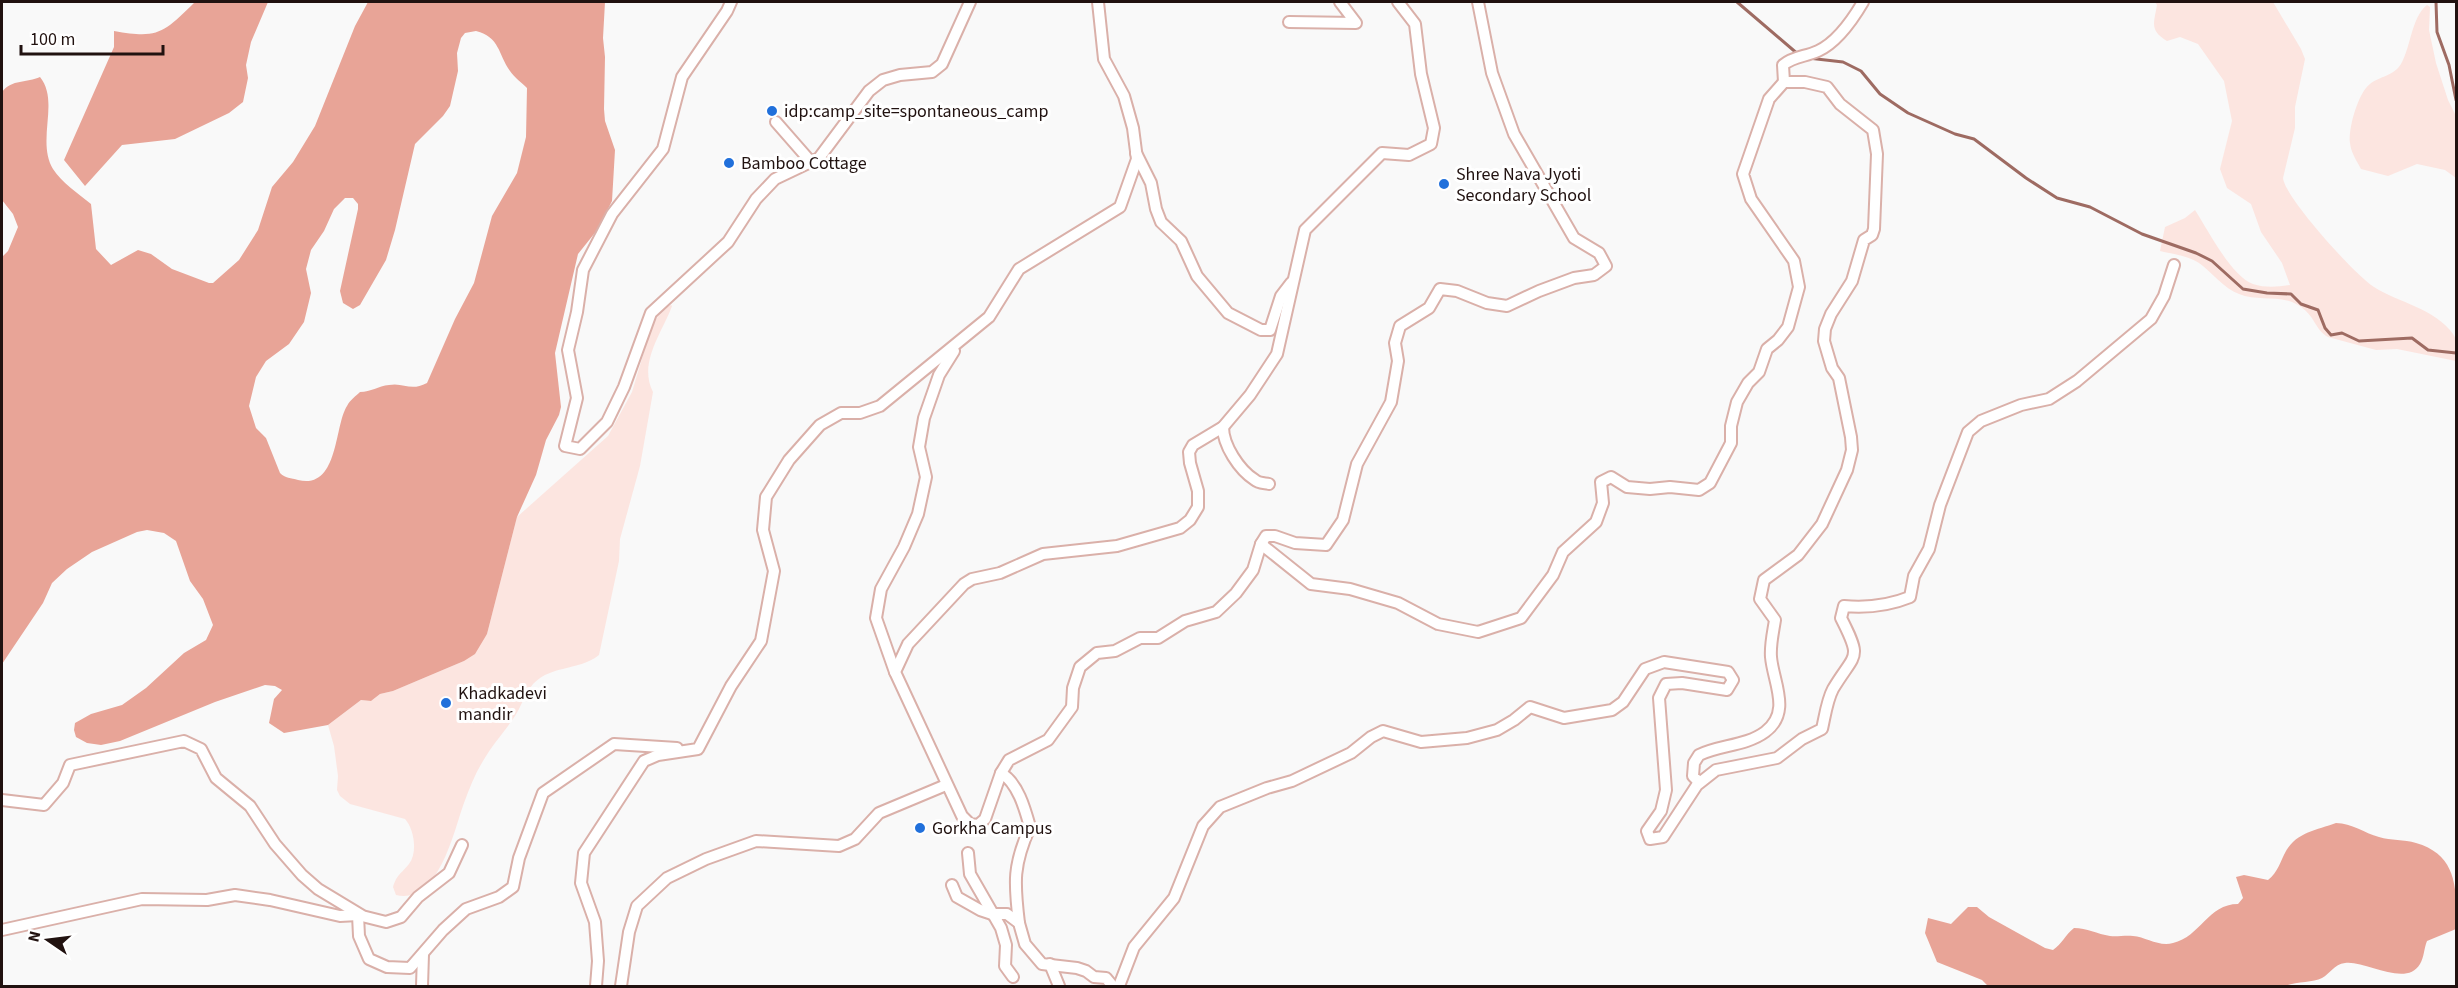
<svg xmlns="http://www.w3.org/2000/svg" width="2458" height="988" font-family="'Source Sans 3',sans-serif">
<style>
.green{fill:#fce5e0}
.forest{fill:#e8a497;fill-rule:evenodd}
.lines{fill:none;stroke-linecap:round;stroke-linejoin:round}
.stream{stroke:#9e6b62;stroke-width:3}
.street-casing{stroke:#dab0a9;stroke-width:14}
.street{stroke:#fff;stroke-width:10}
.poi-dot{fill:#2170db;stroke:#fff;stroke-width:2}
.labels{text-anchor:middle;stroke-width:6;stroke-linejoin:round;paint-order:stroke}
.poi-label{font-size:18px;fill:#211210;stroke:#fff;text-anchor:start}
</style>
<rect width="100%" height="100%" fill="#f9f9f9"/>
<g class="green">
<path d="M2155,2H2273L2301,49L2305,59L2295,107V128L2283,178C2285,198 2355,275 2374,287C2397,302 2436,309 2453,334C2458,341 2457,352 2456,361L2397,349L2376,350L2328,337C2314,329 2316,316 2298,305C2280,294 2258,302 2239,294C2224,289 2212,272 2199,263C2189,256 2172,254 2160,251L2165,227L2185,218L2195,210C2208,230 2231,276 2253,284C2265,288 2278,287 2290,285L2282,263L2261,232L2251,204L2227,188L2220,169L2232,121L2224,81L2198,44L2180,37L2167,41C2149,30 2154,23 2157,5Z"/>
<path d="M2427,5L2430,7L2429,30L2436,63L2448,100L2456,116V178L2445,170L2417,164L2388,176L2361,169C2357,161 2351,153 2350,143C2348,129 2358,93 2370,84C2380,76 2394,76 2401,64C2411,47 2411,18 2427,5Z"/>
<path d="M671,305L672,306C662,333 638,363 653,392L640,466L620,539L619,561L599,655C578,672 547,664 530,688C524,696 521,707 515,716C505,731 492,745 483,761C475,774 469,789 464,803C454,830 439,905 396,895L393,887C397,874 401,874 409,864C418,852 414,829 405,819L350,804L340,796L337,790L338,776L334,746L328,725L361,700L371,701L380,694L393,691L464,661L487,634L517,517L608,436L632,392L652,325L664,308Z"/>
</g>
<g class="forest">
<path d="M195,2H268L251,42L246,65L248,78L243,102L229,113L175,139L122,145L85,186L64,160L114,47V31C159,39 163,33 195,2Z"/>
<path d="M368,2H605L603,38L605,57L604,109L605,121L615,150L612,201L598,229L578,254L555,353L561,407L559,415L546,440L536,475L517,517L487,634L475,654L464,661L393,691L380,694L371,701L361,700L328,725L284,733L269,723L274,699L282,690L275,686L265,685L215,702L120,741L101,745L87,743L76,737L74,730L75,723L91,714L122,705L146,688L184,653L206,640L213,625L203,599L190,581L176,541L164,533L147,530L137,532L92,552L67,569L52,583L43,603L2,664V257L8,251L18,227L13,214L2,200V92C12,79 27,83 40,77C60,102 36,140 53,169C61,182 79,194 91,204L96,249L111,265L138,250L151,254L172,269L209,283H213L239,260L258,230L272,187L293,162L315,126L355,26ZM476,31C500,37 498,54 510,71C514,77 522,83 527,88L526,137L517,173L492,216L474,283L455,319L427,383C410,392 404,382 389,385C378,386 371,392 360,392C356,396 350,400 347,406C334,426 339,490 298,480C291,478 285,478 280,473L266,438L256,428L249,406L256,377L266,361L289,344L304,322L311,293L306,269L311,250L324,231L334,209L345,198H353L358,204V209L340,291L343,303L353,309L360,305L386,260L395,230L415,144L443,116L450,106L458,71L457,53L461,38L465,33Z"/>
<path d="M2336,823C2352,823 2364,833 2379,837C2391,841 2404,839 2416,843C2458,855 2457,890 2456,929L2427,941C2424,948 2424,958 2420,964C2406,988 2365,960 2345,963C2334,964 2330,974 2322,978C2313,983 2297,981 2285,986H1988L1982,980L1937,962L1925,933L1928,918L1951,924L1968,907H1977L1989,917L2045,948L2053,950C2062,944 2065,935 2074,928C2087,928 2097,934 2110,936C2117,937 2125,935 2133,936C2146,937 2159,947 2173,943C2200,937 2208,904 2238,904L2243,898L2236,877L2244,875L2268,880C2278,872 2280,862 2286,851C2297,832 2317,830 2336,823Z"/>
</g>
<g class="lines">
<g class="stream">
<polyline points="1737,2 1799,55"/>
<polyline points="2436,2 2437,32 2449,65 2456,100"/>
<polyline points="1808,58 1843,62 1861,71 1880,94 1908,113 1955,134 1974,139 2026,178 2057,198 2090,207 2142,234 2196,253 2212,261 2243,289 2267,293 2291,294 2301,304 2318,310 2325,328 2331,335 2342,333 2359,341 2412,338 2428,350 2456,353"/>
</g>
<defs>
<g id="street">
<polyline points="731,2 727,11 682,77 663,149 612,214 583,270 577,312 568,350 577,398 565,446 580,449 607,422 624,387 651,313 728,242 756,199 775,179 819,158 869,91 883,80 900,75 932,72 942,64 970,2"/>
<polyline points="1289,22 1356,23 1340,2"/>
<path d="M1784,82L1783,65C1794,56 1805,57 1818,51C1838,42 1853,19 1863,2"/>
<polyline points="776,122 811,162"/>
<polyline points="1136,153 1151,183 1156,209 1161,222 1181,241 1197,276 1228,313 1261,330 1270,330 1281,296 1291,283"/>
<path d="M1223,427C1223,445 1239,470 1255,480C1258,483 1264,483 1269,484"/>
<path d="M1261,544L1311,584L1350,589L1398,603L1438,624L1478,632L1521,618L1553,575L1563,552L1596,522L1603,503L1601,482L1611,477L1627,487L1650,489L1670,487L1699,490L1710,483L1731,443V426L1737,402L1748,383L1759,372L1767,349L1778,340L1788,327L1799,287L1794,261L1751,199L1743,174L1769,99L1784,82H1805L1827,87L1840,104L1873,130L1877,154L1874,229L1872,235L1864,240L1852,281L1831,314L1825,329L1824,341L1832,368L1839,378L1851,437L1852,450L1847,470L1822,524L1798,555L1764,580L1760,599L1775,620C1773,633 1770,645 1771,657C1773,682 1792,712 1765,732C1746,746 1719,745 1699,755L1694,763L1693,776L1699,782"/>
<polyline points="895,672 876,618 881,589 904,547 918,514 926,477 919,447 924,418 939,375 954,351"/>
<polyline points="1001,773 1009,760 1048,740 1072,707 1073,688 1080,667 1097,653 1115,651 1140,638 1158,638 1185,621 1216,612 1236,593 1253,570 1261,544 1266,536 1275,536 1295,543 1326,545 1343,520 1357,464 1391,402 1398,361 1395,343 1400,326 1429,308 1440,289 1457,291 1487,303 1507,306 1539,291 1574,278 1594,275 1606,266 1599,253 1574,238 1514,134 1492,73 1478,2"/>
<polyline points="2,800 44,805 63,783 70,765 184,741 201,749 216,778 250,806 275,844 302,875 318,889 361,915"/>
<polyline points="968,853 970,874 1001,928 1006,945 1005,966 1013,977"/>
<polyline points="952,885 957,897 980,910 992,914 1007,914 1019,923 1025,944 1042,964 1077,968 1086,971 1094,977 1106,978 1111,984 1110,986"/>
<polyline points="358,915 359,936 369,959 387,967 410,968 443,930 466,909 499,897 513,887 519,858 543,793 614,744 677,748"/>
<path d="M1019,923C1014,882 1013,865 1030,827C1025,809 1018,783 1001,773L985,819L978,825L970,824L962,816L895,672L908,644L964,584L972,579L1000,573L1043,554L1117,546L1180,528L1190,520L1198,507V491L1190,463L1189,452L1193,445L1223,427L1250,395L1277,354L1305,230L1382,153L1409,155L1431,144L1434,128L1421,74L1415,24L1398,2"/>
<polyline points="2,930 142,899 207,900 235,895 270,900 340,916 358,915 386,922 401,917 418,897 449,873 462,845"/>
<polyline points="1050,964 1059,986"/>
<polyline points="422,986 423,954"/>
<polyline points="596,986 598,961 595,922 581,883 584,853 644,761 658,755 698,749 731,686 761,641 774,571 763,530 766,497 789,460 820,425 841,413 860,413 880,406 989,317 1019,269 1120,207 1137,159 1133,128 1124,96 1104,59 1098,2"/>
<polyline points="621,986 629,932 637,906 667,878 706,859 756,841 839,846 855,839 879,813 946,785"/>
<path d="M1119,986L1134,947L1174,898L1203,826L1220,807L1267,788L1292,781L1351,753L1371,737L1383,731L1421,742L1467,738L1497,730L1514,720L1530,707L1564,718L1612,710L1623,702L1645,669L1664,662L1728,672L1733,680L1727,690L1682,683L1666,684L1659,698L1666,790L1661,811L1647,831L1650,839L1663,837L1697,785L1716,770L1777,758L1802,739L1822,729C1825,716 1827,700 1833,689C1855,652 1863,661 1841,618L1844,606C1867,608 1888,606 1910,597L1914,576L1929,549L1940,505L1968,432L1981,421L2021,405L2049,399L2077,381L2151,319L2164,296L2174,265"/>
</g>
</defs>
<use href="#street" class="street-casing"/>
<use href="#street" class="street"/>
</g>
<g class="poi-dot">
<circle cx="772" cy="111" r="6"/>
<circle cx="729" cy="163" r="6"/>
<circle cx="1444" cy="184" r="6"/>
<circle cx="446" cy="703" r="6"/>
<circle cx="920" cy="828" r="6"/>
</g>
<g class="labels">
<g class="poi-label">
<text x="784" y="117">idp:camp_site=spontaneous_camp</text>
<text x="741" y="169">Bamboo Cottage</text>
<text x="1456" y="180">Shree Nava Jyoti<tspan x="1456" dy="21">Secondary School</tspan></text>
<text x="458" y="699">Khadkadevi<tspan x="458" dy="21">mandir</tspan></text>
<text x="932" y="834">Gorkha Campus</text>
</g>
</g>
<rect width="2458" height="988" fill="none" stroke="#211210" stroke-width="6"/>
<g transform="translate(48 940) rotate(284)" stroke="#ffffff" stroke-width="4.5" paint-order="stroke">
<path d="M0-4.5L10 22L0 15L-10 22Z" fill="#211210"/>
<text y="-9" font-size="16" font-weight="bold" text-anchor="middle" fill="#211210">N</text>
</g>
<path d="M21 45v9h142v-9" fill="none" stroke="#211210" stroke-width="3"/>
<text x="30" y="45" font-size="18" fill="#211210" stroke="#ffffff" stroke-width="4.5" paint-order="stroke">100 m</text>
</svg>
